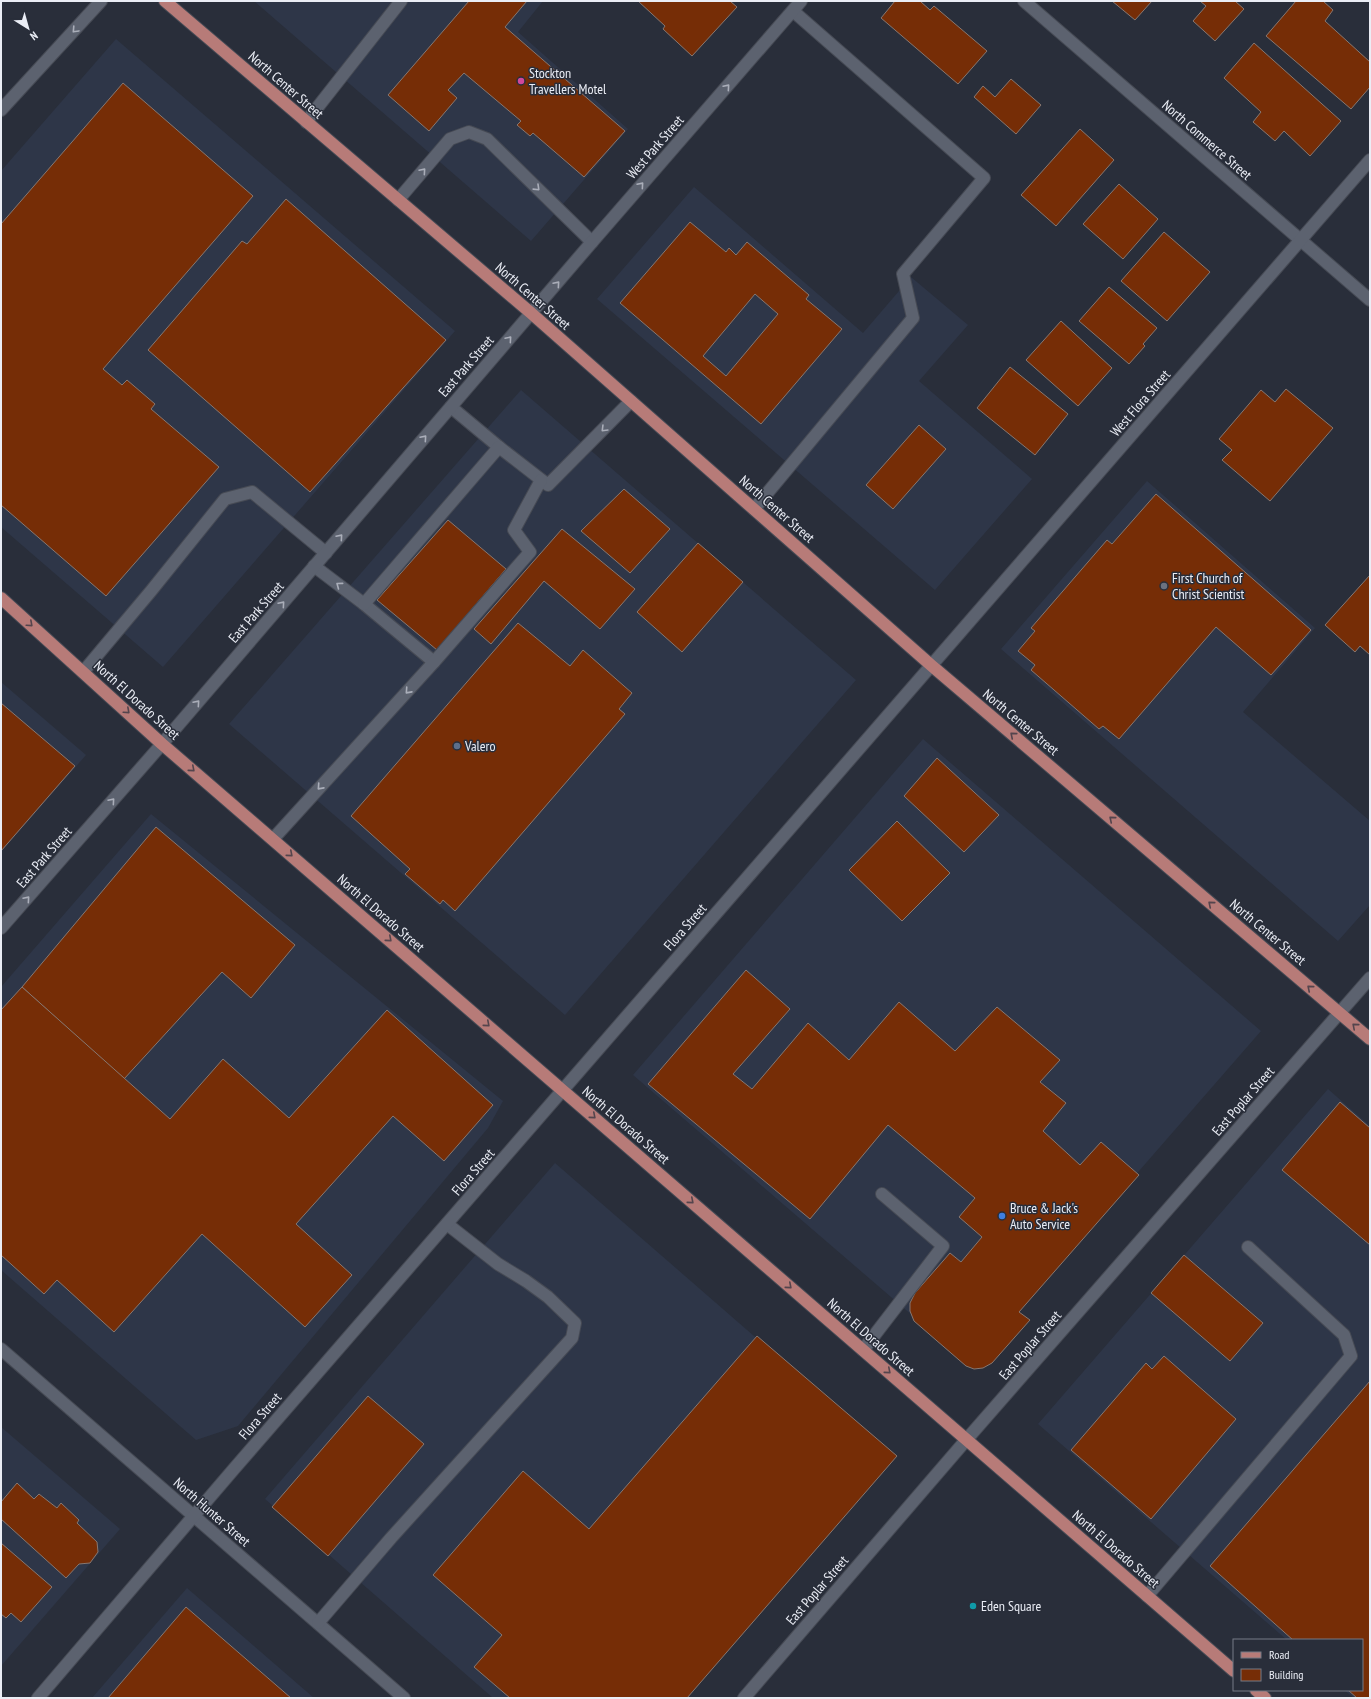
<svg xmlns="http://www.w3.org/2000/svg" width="1371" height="1699" font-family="'PT Sans Narrow',sans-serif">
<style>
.built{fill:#2e3648}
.building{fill:#762d06;stroke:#877770;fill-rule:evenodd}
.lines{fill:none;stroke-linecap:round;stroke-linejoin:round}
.minor-casing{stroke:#464a54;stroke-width:14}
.major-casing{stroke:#464a54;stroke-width:14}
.minor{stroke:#5c626f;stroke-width:12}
.major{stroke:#b77b78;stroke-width:12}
.oneway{stroke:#aaaeb9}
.oneway2{stroke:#54454d}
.hotel-dot{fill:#d1479c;stroke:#292e3a;stroke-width:1.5}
.worship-dot{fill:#6b7280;stroke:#292e3a;stroke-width:1.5}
.service-dot{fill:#5c6f8a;stroke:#292e3a;stroke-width:1.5}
.shop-dot{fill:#3f7fe0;stroke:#292e3a;stroke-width:1.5}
.culture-dot{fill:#0f9aa8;stroke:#292e3a;stroke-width:1.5}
.labels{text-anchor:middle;stroke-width:3;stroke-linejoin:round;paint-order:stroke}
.poi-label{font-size:14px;fill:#eaedf5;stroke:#292e3a;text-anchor:start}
.street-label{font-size:14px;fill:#eaedf5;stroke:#292e3a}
</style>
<rect width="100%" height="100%" fill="#292e3a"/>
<g class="built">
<polygon points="254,1 543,1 518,32 628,129 531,241"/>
<polygon points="116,39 455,331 163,667 1,527 1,171"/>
<polygon points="694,187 863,333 911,277 968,325 919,381 1032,479 935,590 597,299"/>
<polygon points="521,390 856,680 565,1015 229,724"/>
<polygon points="1147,481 1315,628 1243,712 1370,821 1370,905 1338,941 1001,649"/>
<polygon points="1,682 86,755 1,852"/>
<polygon points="923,739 1261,1031 970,1365 633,1075"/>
<polygon points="151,814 503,1101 488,1128 238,1426 196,1440 1,1270 1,987"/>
<polygon points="1328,1089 1370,1126 1370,1698 1354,1698 1344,1690 1362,1690 1362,1640 1287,1640 1038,1424"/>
<polygon points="555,1163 891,1455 682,1698 493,1698 265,1499"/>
<polygon points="1,1427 120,1529 1,1666"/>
<polygon points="187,1588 314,1698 92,1698"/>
</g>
<g class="building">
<polygon points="469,1 527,1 505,27 625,131 584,177 533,133 530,136 517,125 521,121 464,73 448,90 457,98 429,131 388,95"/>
<polygon points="638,1 730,1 737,7 692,56 663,29 665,26"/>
<polygon points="895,1 920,1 930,10 934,6 987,51 958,84 881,18"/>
<polygon points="1112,1 1152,1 1135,20"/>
<polygon points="1200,1 1235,1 1244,9 1215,41 1193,21 1206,6"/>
<polygon points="1296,1 1323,1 1333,10 1325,21 1370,62 1370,87 1351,109 1266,36"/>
<polygon points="1254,43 1341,121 1310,156 1284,131 1275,141 1253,122 1261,112 1224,78"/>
<polygon points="1011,79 1041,105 1016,134 974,97 983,86 995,97"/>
<polygon points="123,83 253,196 103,369 122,385 127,380 155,404 151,409 219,467 106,596 1,505 1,224"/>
<polygon points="1080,129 1114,160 1056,226 1021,195"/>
<polygon points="1119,184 1158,219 1123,259 1083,224"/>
<polygon points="286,199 446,340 310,492 148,350 242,241 247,244"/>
<path d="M690,222L726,252L729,248L736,255L747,242L809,295L806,299L842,329L761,424L620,303ZM755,294L778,314L726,376L703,356Z"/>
<polygon points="1164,232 1210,272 1167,321 1121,281"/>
<polygon points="1109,287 1157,328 1143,344 1145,346 1129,364 1079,321"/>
<polygon points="1061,321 1112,368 1078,406 1026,360"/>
<polygon points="1010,367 1068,414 1035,455 977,408"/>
<polygon points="1286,389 1333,428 1270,501 1222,460 1232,450 1219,439 1261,390 1275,402"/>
<polygon points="919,425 946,449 893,509 866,485"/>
<polygon points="624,489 670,529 630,573 581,531"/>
<polygon points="1156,494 1311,630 1271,675 1216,627 1119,739 1103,726 1099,729 1031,670 1035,665 1018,651 1035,631 1031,628 1107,540 1112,544"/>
<polygon points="448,520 506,569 437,650 377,600"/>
<polygon points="562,529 635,589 600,629 544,581 491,644 474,629"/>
<polygon points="698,543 743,582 682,652 637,612"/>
<polygon points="1370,575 1370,655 1360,646 1355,652 1325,625"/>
<polygon points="518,623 570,666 583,650 632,693 619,709 625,714 455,911 443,900 440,904 405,874 410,869 351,816"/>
<polygon points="1,703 75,766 1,851"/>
<polygon points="937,758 999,815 964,852 904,796"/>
<polygon points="897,821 950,873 902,921 849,870"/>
<polygon points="156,827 295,945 251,998 222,972 124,1079 22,987"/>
<polygon points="746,970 790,1009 733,1074 752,1089 808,1023 849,1060 899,1002 955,1051 997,1007 1060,1060 1040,1082 1066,1103 1043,1131 1080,1165 1101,1142 1139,1175 1019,1312 1030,1320 992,1363 983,1368 974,1369 966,1366 914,1321 910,1311 910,1303 915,1293 950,1253 961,1262 982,1237 959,1217 975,1198 888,1125 810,1219 648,1084"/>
<polygon points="22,987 170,1119 223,1059 289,1118 387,1010 493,1105 444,1161 393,1116 296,1224 352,1275 305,1327 202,1234 114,1332 57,1280 44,1294 1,1255 1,1010"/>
<polygon points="1340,1102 1370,1128 1370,1245 1282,1170"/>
<polygon points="1184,1255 1263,1323 1230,1361 1151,1293"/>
<polygon points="757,1336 897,1456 687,1698 510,1698 474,1667 502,1635 433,1575 523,1471 589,1529"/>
<polygon points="1164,1356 1236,1419 1151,1519 1071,1450 1146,1363 1152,1369"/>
<polygon points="1370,1381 1370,1698 1357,1698 1348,1690 1362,1690 1362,1640 1293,1640 1210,1566"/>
<polygon points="368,1396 424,1444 328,1556 272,1507"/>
<polygon points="17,1483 34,1499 39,1494 57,1508 61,1503 79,1520 77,1523 97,1542 98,1552 90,1563 79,1564 66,1578 1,1519 1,1502"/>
<polygon points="1,1543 52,1587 21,1622 11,1613 6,1618 1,1614"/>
<polygon points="186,1607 291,1698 108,1698"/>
</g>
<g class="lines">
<defs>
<g id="minor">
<polyline points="1024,1 1370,300"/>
<polyline points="1,110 101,1"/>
<polyline points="306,122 401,1"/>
<polyline points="398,200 450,139 469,132 487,139 592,242"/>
<polyline points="451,407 499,447"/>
<polyline points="754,509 913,318 903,274 984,178 793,11"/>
<polyline points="314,566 364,604 434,662"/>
<polyline points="364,604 499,447 548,485 631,401"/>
<polyline points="83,672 151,591 225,499 252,492 326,553"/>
<polyline points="273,839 434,662 530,552 514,530 541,480"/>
<polyline points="1,928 162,744 592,242 801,1"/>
<polyline points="1,1349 404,1698"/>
<polyline points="863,1350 943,1246 882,1194"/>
<polyline points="1147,1596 1351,1356 1344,1335 1248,1247"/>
<polyline points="318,1623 391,1538 572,1338 575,1323 548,1297 526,1281 498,1264 447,1224"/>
<polyline points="38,1698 233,1470 1370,160"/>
<polyline points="744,1698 967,1439 1370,978"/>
</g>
<g id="major">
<polyline points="165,1 531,313 932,666 1370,1039"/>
<polyline points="1,598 162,744 1234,1671"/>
<polyline points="1256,1690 1265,1698"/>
</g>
</defs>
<use href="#minor" class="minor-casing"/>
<use href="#major" class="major-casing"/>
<use href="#minor" class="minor"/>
<use href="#major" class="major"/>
</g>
<defs><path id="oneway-chevron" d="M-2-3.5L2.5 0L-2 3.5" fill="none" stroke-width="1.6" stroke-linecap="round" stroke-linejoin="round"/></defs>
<g class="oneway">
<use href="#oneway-chevron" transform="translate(75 30) rotate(133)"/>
<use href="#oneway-chevron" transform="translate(727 87) rotate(-49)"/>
<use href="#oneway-chevron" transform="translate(423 171) rotate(-49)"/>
<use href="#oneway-chevron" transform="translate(641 185) rotate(-49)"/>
<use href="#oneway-chevron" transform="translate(537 188) rotate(44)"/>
<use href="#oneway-chevron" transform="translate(557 284) rotate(-49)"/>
<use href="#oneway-chevron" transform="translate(509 339) rotate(-49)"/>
<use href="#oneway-chevron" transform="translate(604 429) rotate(135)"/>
<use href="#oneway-chevron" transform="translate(424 438) rotate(-49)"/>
<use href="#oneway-chevron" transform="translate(340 537) rotate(-49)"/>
<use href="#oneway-chevron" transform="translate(339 585) rotate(-143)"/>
<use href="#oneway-chevron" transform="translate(282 604) rotate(-49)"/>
<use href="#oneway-chevron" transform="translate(408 691) rotate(132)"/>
<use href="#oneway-chevron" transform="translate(197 703) rotate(-49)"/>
<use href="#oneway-chevron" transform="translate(320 787) rotate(132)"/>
<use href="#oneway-chevron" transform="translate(112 801) rotate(-49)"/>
<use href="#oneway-chevron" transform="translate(27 899) rotate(-49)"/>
</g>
<g class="oneway2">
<use href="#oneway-chevron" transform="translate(30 624) rotate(42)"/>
<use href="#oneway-chevron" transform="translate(127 711) rotate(42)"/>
<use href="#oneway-chevron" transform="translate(1013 735) rotate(-140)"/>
<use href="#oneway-chevron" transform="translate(192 769) rotate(41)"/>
<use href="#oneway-chevron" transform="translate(1112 819) rotate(-140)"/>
<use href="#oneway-chevron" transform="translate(290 854) rotate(41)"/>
<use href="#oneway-chevron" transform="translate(1211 904) rotate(-140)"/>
<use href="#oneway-chevron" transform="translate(389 939) rotate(41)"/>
<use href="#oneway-chevron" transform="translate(1310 988) rotate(-140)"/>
<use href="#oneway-chevron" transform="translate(487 1024) rotate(41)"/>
<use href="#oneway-chevron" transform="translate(1355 1026) rotate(-139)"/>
<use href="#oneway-chevron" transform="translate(593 1116) rotate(41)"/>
<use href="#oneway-chevron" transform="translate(691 1201) rotate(41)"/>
<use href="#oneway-chevron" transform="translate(789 1286) rotate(41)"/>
<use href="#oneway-chevron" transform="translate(888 1371) rotate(41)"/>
</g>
<circle class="hotel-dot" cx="521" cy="81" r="4"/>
<circle class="worship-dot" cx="1164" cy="586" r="4"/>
<circle class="service-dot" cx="457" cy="746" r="4"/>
<circle class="shop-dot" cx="1002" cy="1216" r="4"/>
<circle class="culture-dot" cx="973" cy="1606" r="4"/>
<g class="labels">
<g class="poi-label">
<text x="529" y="78">Stockton<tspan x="529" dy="16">Travellers Motel</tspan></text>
<text x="1172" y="583">First Church of<tspan x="1172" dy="16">Christ Scientist</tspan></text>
<text x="465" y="751">Valero</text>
<text x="1010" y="1213">Bruce &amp; Jack's<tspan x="1010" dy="16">Auto Service</tspan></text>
<text x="981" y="1611">Eden Square</text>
</g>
<g class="street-label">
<text transform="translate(286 85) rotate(41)" y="5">North Center Street</text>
<text transform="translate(1207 140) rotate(41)" y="5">North Commerce Street</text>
<text transform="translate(655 147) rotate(-49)" y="5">West Park Street</text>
<text transform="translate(533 296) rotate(41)" y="5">North Center Street</text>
<text transform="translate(466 366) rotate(-49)" y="5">East Park Street</text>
<text transform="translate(1140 403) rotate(-49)" y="5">West Flora Street</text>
<text transform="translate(777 509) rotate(41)" y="5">North Center Street</text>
<text transform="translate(256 612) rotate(-49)" y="5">East Park Street</text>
<text transform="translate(137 700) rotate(42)" y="5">North El Dorado Street</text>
<text transform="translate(1021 722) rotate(40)" y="5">North Center Street</text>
<text transform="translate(44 857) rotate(-49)" y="5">East Park Street</text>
<text transform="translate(381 913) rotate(41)" y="5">North El Dorado Street</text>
<text transform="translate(685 927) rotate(-49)" y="5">Flora Street</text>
<text transform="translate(1268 932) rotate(40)" y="5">North Center Street</text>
<text transform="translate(1243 1101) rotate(-49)" y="5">East Poplar Street</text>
<text transform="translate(626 1125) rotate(41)" y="5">North El Dorado Street</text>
<text transform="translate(473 1172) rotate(-49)" y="5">Flora Street</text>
<text transform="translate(871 1337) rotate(41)" y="5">North El Dorado Street</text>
<text transform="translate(1030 1345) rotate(-49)" y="5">East Poplar Street</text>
<text transform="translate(260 1416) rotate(-49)" y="5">Flora Street</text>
<text transform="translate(212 1512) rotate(41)" y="5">North Hunter Street</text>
<text transform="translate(1116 1549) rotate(41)" y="5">North El Dorado Street</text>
<text transform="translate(817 1590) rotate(-49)" y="5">East Poplar Street</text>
</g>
</g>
<rect width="1371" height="1699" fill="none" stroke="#eaedf5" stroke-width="4"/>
<rect x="1233" y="1639" width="130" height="52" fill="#292e3a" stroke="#767a85"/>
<rect x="1241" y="1652" width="20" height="6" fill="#b77b78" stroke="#767a85"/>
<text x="1269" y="1659" font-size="12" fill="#eaedf5">Road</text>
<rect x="1241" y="1669" width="20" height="12" fill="#762d06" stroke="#767a85"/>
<text x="1269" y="1679" font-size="12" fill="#eaedf5">Building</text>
<g transform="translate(28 28) rotate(143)" stroke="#292e3a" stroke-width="3" paint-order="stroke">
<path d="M0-3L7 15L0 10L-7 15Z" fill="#eaedf5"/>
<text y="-6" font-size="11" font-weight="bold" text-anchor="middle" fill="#eaedf5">N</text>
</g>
</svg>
